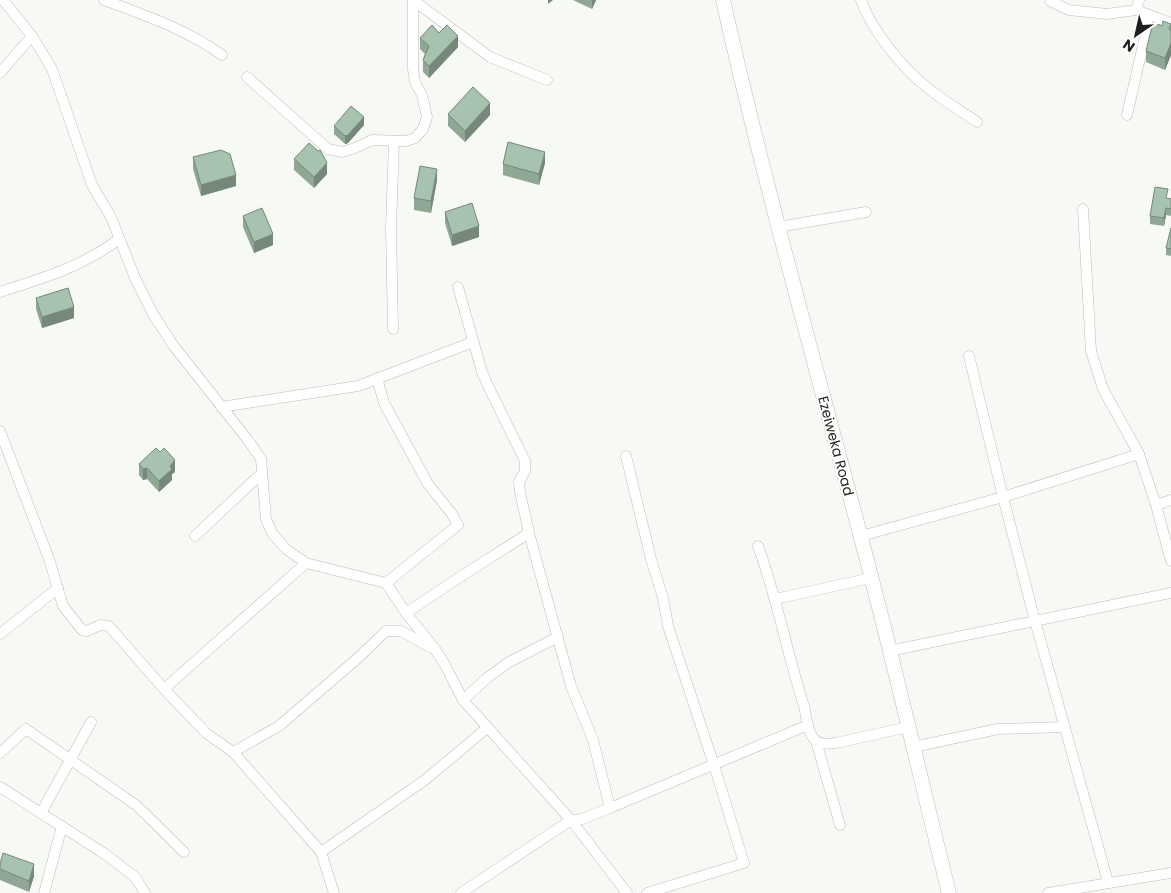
<svg xmlns="http://www.w3.org/2000/svg" width="1171" height="893" font-family="Poppins,sans-serif">
<style>
.lines{fill:none;stroke-linecap:round;stroke-linejoin:round}
.minor-casing{stroke:#bbbeb9;stroke-width:11}
.secondary-casing{stroke:#bbbeb9;stroke-width:15}
.minor{stroke:#fff;stroke-width:10}
.secondary{stroke:#fff;stroke-width:14}
.wall{fill:#90a796}
.shaded-wall{fill:#75887a}
.building{fill:#a7c2af;stroke:#75887a}
.labels{text-anchor:middle;stroke-width:4;stroke-linejoin:round;paint-order:stroke}
.street-label{font-size:14px;fill:#1f201e;stroke:#fff}
</style>
<rect width="100%" height="100%" fill="#f7f9f4"/>
<g class="lines">
<defs>
<g id="minor">
<polyline points="3,0 32,36 52,69 92,185 111,217 135,278 153,314 173,345 248,440 261,459 266,519 272,533 286,549 306,563 386,583 406,613 435,649 445,665 463,700 571,820 627,893"/>
<path d="M104,0C144,15 186,29 222,55"/>
<polyline points="413,0 490,57 547,80"/>
<path d="M861,0C872,31 903,69 929,89C944,101 961,111 977,122"/>
<polyline points="1050,1 1069,10 1107,14 1136,10 1171,23"/>
<polyline points="1136,10 1139,0"/>
<polyline points="0,73 32,36"/>
<polyline points="247,77 328,149 342,152 355,148 372,140 406,141 415,138 423,129 427,117 422,95 415,82 413,69 413,0"/>
<polyline points="1127,115 1146,32 1148,15"/>
<polyline points="1083,209 1091,351 1103,389 1139,454 1156,505 1171,561"/>
<polyline points="778,227 866,212"/>
<polyline points="458,287 482,372 490,390 525,461 525,471 519,482 520,492 529,533 571,686 593,740 610,808"/>
<path d="M0,292C43,278 82,267 119,239"/>
<polyline points="393,329 391,228 394,141"/>
<polyline points="969,356 1003,497 1035,621 1108,882"/>
<polyline points="377,378 384,403 428,484 452,514 458,525 386,583"/>
<polyline points="221,407 358,386 473,342"/>
<polyline points="0,431 49,559 63,606 82,630 87,631 100,625 109,626 164,689 206,733 233,752 321,852 334,893"/>
<polyline points="626,456 651,559 663,598 668,626 714,765 744,863 647,893"/>
<polyline points="1156,505 1171,500"/>
<polyline points="195,536 262,473"/>
<polyline points="861,536 1003,497 1139,454"/>
<path d="M758,546C777,598 787,653 804,706C807,717 806,730 814,739C820,745 828,744 836,743L908,727"/>
<polyline points="775,599 871,578"/>
<polyline points="406,613 463,575 529,533"/>
<polyline points="0,634 58,588"/>
<polyline points="889,651 1171,593"/>
<polyline points="164,689 306,563"/>
<polyline points="463,700 487,678 509,662 558,637"/>
<polyline points="816,741 840,825"/>
<polyline points="913,747 998,729 1065,727"/>
<polyline points="233,752 279,726 358,658 386,631 401,631 430,647"/>
<polyline points="0,753 26,729 136,805 184,852"/>
<polyline points="0,787 105,854 135,877 145,893"/>
<polyline points="41,813 91,722"/>
<polyline points="321,852 425,780 487,728"/>
<polyline points="44,893 62,826"/>
<polyline points="461,893 571,820 582,819 610,808 808,725"/>
<polyline points="1048,893 1171,873"/>
</g>
<path id="secondary" d="M723,0C763,179 813,356 860,534C892,653 919,773 949,893"/>
</defs>
<use href="#minor" class="minor-casing"/>
<use href="#secondary" class="secondary-casing"/>
<use href="#minor" class="minor"/>
<use href="#secondary" class="secondary"/>
</g>
<g class="wall">
<polygon points="573,0 596,0 592,9"/>
<polygon points="1171,24 1171,55 1165,70 1146,62 1146,51 1162,26"/>
<polygon points="439,33 458,47 429,78 423,72 423,60 425,54 420,49 420,38"/>
<polygon points="448,114 490,115 465,142 448,126"/>
<polygon points="364,125 348,143 345,144 334,134 334,126"/>
<polygon points="193,157 236,186 201,196 193,169"/>
<polygon points="294,159 327,174 314,188 294,170"/>
<polygon points="545,163 539,185 503,175 503,164"/>
<polygon points="437,180 431,213 414,210 414,198"/>
<polygon points="1168,198 1171,199 1171,216 1166,215 1164,226 1150,224 1150,216"/>
<polygon points="445,212 479,237 452,246 445,223"/>
<polygon points="243,216 273,245 254,253 243,227"/>
<polygon points="1171,228 1171,256 1166,255 1166,248"/>
<polygon points="36,298 74,318 42,328 36,309"/>
<polygon points="139,464 175,472 172,474 172,480 159,492 147,479 143,480 139,475"/>
<polygon points="0,864 34,876 29,892 0,880"/>
</g>
<g class="shaded-wall">
<polygon points="548,0 553,0 548,4"/>
<polygon points="593,0 596,0 592,9 592,1"/>
<polygon points="458,36 458,47 429,78 429,66"/>
<polygon points="1171,43 1171,55 1165,70 1165,58"/>
<polygon points="490,103 490,115 465,142 465,131"/>
<polygon points="364,117 364,125 348,143 345,144 345,136"/>
<polygon points="545,152 545,163 539,185 539,174"/>
<polygon points="327,163 327,174 314,188 314,177"/>
<polygon points="437,169 437,180 431,213 431,201"/>
<polygon points="236,175 236,186 201,196 201,185"/>
<polygon points="1166,208 1166,215 1164,226 1164,218"/>
<polygon points="479,226 479,237 452,246 452,235"/>
<polygon points="273,234 273,245 254,253 254,242"/>
<polygon points="74,307 74,318 42,328 42,317"/>
<polygon points="175,460 175,472 172,474 172,480 159,492 159,481 170,466"/>
<polygon points="147,468 147,479 143,480 143,469"/>
<polygon points="34,864 34,876 29,892 29,881"/>
</g>
<g class="building">
<polygon points="1163,21 1171,24 1169,29 1171,30 1171,43 1165,58 1146,51 1153,22 1162,26"/>
<polygon points="432,25 439,33 447,25 458,36 429,66 423,60 429,46 420,38"/>
<polygon points="473,87 490,103 465,131 448,114"/>
<polygon points="351,106 364,117 348,135 345,136 334,126"/>
<polygon points="508,142 545,152 539,174 503,164"/>
<polygon points="309,143 318,151 320,150 327,163 314,177 294,159"/>
<polygon points="221,150 230,154 236,175 201,185 193,157"/>
<polygon points="420,166 437,169 431,201 414,198"/>
<polygon points="1155,187 1168,189 1166,198 1171,199 1171,209 1166,208 1164,218 1150,216"/>
<polygon points="472,203 479,226 452,235 445,212"/>
<polygon points="262,208 273,234 254,242 243,216"/>
<polygon points="1171,228 1171,249 1166,248"/>
<polygon points="68,288 74,307 42,317 36,298"/>
<polygon points="156,448 160,452 164,448 175,460 170,466 172,469 159,481 147,468 143,469 139,464"/>
<polygon points="3,853 34,864 29,881 0,869 0,864"/>
</g>
<g class="labels">
<g class="street-label">
<text transform="translate(836 446) rotate(75)" y="5">Ezeiweka Road</text>
</g>
</g>
<g transform="translate(1136 35) rotate(214)" stroke="#ffffff" stroke-width="4" paint-order="stroke">
<path d="M0-4L9 19L0 12L-9 19Z" fill="#1f201e"/>
<text y="-8" font-size="14" font-weight="bold" text-anchor="middle" fill="#1f201e">N</text>
</g>
</svg>
